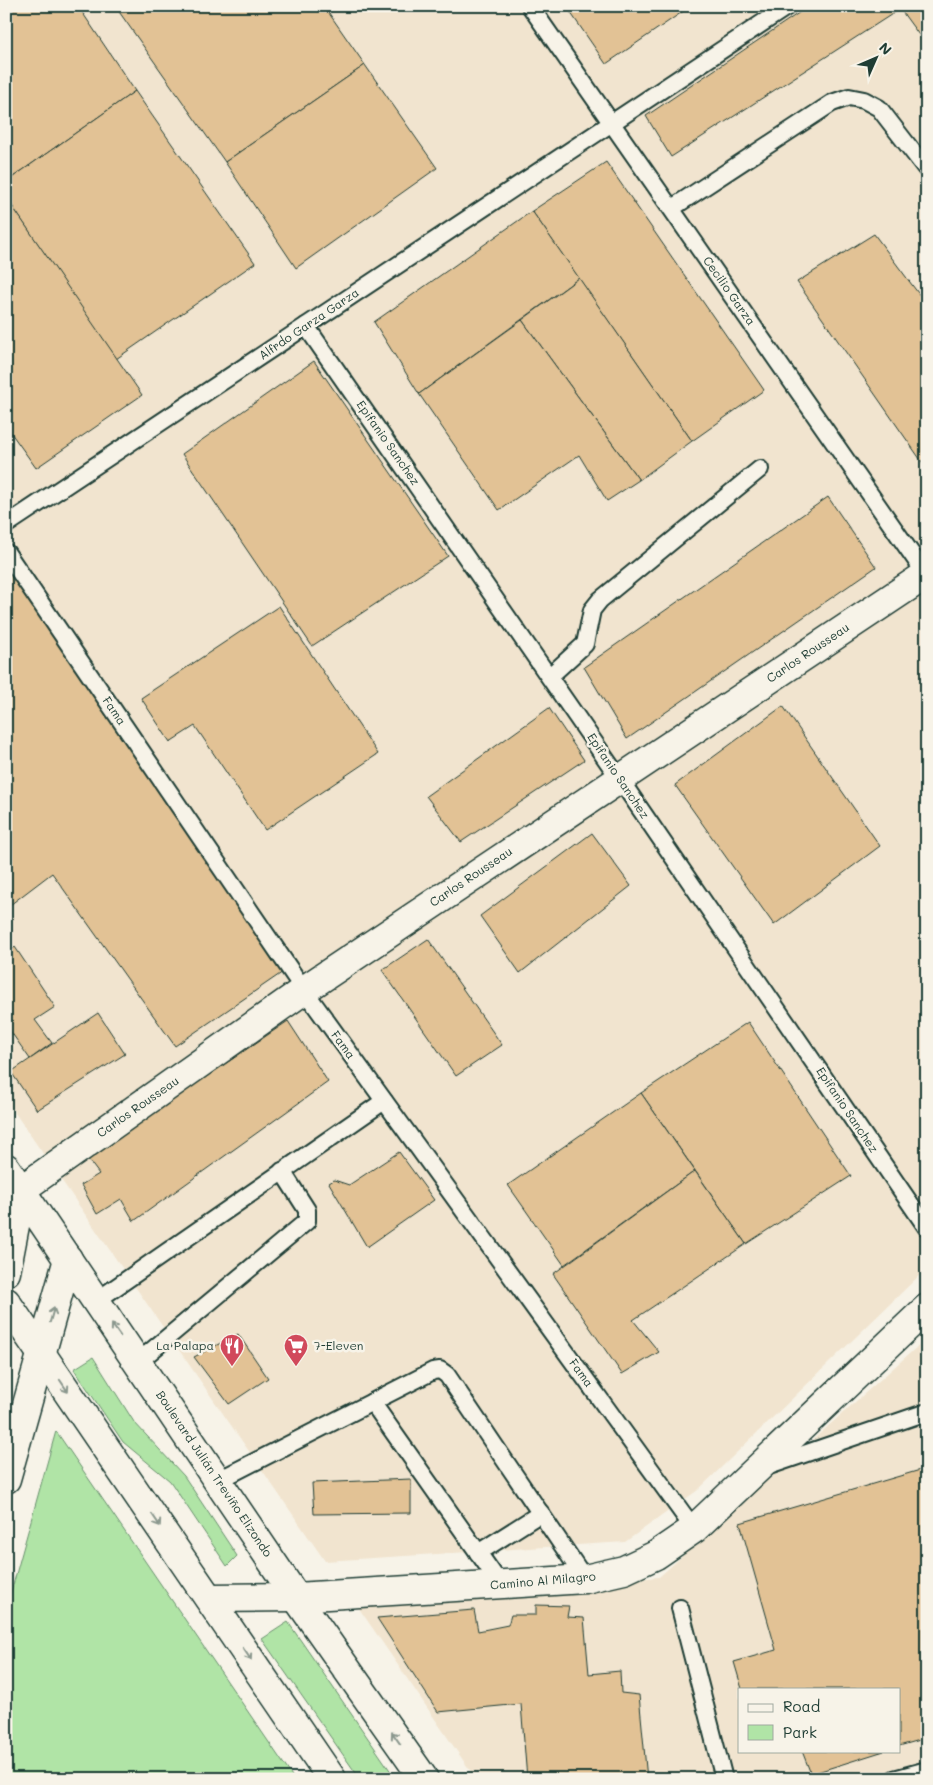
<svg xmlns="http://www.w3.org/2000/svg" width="933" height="1785" font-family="Mali,sans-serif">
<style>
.built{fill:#f1e4cf;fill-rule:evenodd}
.green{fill:#b0e4a6;stroke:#68906d}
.building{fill:#e2c295;stroke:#1f3d34}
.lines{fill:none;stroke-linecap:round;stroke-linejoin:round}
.service-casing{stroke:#1f3d34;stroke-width:20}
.minor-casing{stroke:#1f3d34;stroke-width:31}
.tertiary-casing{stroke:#1f3d34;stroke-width:31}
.secondary-casing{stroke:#1f3d34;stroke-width:31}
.service{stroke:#f7f3e8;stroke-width:16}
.minor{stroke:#f7f3e8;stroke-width:28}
.tertiary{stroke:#f7f3e8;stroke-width:28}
.secondary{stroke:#f7f3e8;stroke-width:28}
.oneway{stroke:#8b988e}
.labels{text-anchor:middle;stroke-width:5;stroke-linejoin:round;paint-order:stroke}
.street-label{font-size:12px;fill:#1f3d34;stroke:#f7f3e8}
.poi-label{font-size:12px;fill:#1f3d34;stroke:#f7f3e8;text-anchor:end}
</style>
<rect width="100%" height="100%" fill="#f7f3e8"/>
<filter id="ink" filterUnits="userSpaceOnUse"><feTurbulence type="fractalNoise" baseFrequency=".02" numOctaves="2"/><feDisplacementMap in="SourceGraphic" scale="10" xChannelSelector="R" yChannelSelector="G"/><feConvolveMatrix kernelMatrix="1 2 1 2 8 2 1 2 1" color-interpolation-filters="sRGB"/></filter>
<g filter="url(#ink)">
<g class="built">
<polygon points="6,6 927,6 927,1268 698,1490 625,1542 325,1561 6,1100"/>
<path d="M927,1338V1779H476L356,1604L659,1577ZM739,1689H899V1751H739Z"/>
</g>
<g class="green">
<polygon points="93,1357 134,1422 184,1476 237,1556 227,1566 170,1481 123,1442 74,1369"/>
<polygon points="56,1431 294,1779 6,1779 6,1610"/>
<polygon points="288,1622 396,1779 360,1779 262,1639"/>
</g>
<g class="building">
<polygon points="6,6 78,6 135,91 6,182"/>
<polygon points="115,6 324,6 365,65 225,162"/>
<polygon points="566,6 691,6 606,64"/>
<polygon points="809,6 927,6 927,46 900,9 671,157 646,116"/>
<polygon points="365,65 437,168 296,268 225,162"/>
<polygon points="135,91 255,263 116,359 6,197 6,182"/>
<polygon points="606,162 764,390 692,441 532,211"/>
<polygon points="6,197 142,395 36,468 6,426"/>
<polygon points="532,211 579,278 419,394 374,322"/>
<polygon points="874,234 927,305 927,469 797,282"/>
<polygon points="579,278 692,441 639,480 522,320"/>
<polygon points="522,320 639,480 607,501 579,455 499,510 419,394"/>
<polygon points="314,361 448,556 312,646 182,454"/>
<polygon points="828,497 876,567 627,739 584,667"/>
<polygon points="6,562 283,972 175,1046 52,873 6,908"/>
<polygon points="279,606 378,754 265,830 195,726 170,742 141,698"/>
<polygon points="783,706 880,846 774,925 675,785"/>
<polygon points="549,708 584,760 461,842 426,796"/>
<polygon points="592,833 631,886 520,973 480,916"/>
<polygon points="428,939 502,1045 456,1076 382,970"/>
<polygon points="15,947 55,1007 35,1020 52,1043 30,1059 6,1025 6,954"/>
<polygon points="98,1013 125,1054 37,1110 11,1072"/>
<polygon points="288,1021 328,1082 134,1221 121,1199 97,1214 81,1185 99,1174 87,1158"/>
<polygon points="748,1022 851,1176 746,1244 641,1093"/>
<polygon points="641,1093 695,1171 564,1265 508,1185"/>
<polygon points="399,1152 434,1200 367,1247 329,1183 334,1180 349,1185"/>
<polygon points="695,1171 746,1244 633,1320 659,1352 622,1374 553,1274"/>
<polygon points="238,1334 268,1378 229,1404 194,1357"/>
<polygon points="927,1468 927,1738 899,1746 899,1689 742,1689 734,1662 776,1650 740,1523"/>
<polygon points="411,1479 411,1513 314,1514 312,1483"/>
<polygon points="536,1605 569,1606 567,1617 584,1618 589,1674 620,1671 621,1693 639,1695 647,1779 527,1779 521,1704 438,1712 377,1618 474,1610 478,1631 508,1625 511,1615 536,1615"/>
<polygon points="802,1751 884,1751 811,1774"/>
</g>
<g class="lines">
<defs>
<g id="service">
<polyline points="530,6 927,576"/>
<polyline points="672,208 832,103 849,97 864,100 879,108 927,170"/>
<polyline points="306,326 619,778 927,1228"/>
<polyline points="6,525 788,6"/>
<polyline points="6,552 304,990 694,1529"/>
<polyline points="550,676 585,644 592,610 600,600 760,469"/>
<polyline points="96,1301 384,1101"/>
<polyline points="138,1362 307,1221 307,1210 282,1171"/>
<polyline points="372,1402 501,1585"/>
<polyline points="766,1467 927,1412"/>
<polyline points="217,1481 433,1371 440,1370 447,1375 585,1579"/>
<polyline points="478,1553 541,1513"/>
<polyline points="680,1608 724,1779"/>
<polyline points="894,1779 927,1770"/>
</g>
<g id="minor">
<polyline points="22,1189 304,990 927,574"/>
<polyline points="209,1598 296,1597 585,1579 624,1570 656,1555 694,1529 927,1308"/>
</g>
<g id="tertiary">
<polyline points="6,1272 22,1189"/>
<polyline points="6,1479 68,1259"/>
</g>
<g id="secondary">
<polyline points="6,1168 296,1597 424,1779"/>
<polyline points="6,1302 332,1779"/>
</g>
</defs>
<use href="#service" class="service-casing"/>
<use href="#minor" class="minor-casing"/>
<use href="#tertiary" class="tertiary-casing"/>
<use href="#secondary" class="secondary-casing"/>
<use href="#service" class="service"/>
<use href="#minor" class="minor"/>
<use href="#tertiary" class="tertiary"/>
<use href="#secondary" class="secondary"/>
</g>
<defs><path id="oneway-shaft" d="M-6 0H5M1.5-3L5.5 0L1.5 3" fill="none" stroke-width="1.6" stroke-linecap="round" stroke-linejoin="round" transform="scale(1.25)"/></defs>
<g class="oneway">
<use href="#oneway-shaft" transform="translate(52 1315) rotate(-74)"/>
<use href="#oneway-shaft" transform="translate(116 1330) rotate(-125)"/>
<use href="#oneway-shaft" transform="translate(64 1386) rotate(56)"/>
<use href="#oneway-shaft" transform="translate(156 1520) rotate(56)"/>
<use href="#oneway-shaft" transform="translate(247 1654) rotate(56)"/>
<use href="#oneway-shaft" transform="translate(396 1738) rotate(-125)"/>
</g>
</g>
<defs>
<symbol id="restaurant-pin" viewBox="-11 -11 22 30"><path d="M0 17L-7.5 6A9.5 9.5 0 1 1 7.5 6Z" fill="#d1495b" stroke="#f7f3e8"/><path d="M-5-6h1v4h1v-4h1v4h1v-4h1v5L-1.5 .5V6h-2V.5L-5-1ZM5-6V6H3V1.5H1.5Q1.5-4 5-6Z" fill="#fff"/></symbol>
<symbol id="supermarket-pin" viewBox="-11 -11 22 30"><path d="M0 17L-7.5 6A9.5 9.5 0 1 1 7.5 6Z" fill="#d1495b" stroke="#f7f3e8"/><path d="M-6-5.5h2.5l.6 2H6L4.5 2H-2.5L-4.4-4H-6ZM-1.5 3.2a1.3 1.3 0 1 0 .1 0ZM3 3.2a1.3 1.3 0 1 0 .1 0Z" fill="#fff"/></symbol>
</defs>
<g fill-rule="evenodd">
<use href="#restaurant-pin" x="218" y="1332" width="28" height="38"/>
<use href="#supermarket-pin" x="282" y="1332" width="28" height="38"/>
</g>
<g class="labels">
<g class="street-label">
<text transform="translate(729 291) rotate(55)" y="4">Cecilio Garza</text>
<text transform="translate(309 324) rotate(-34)" y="4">Alfrdo Garza Garza</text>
<text transform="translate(388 443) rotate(55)" y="4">Epifanio Sanchez</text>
<text transform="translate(808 653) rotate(-34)" y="4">Carlos Rousseau</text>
<text transform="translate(114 711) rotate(56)" y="4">Fama</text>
<text transform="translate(618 776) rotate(56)" y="4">Epifanio Sanchez</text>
<text transform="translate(471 877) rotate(-34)" y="4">Carlos Rousseau</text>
<text transform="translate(343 1045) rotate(54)" y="4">Fama</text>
<text transform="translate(138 1107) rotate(-35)" y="4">Carlos Rousseau</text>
<text transform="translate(847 1110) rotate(56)" y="4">Epifanio Sanchez</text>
<text transform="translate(581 1373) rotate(54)" y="4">Fama</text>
<text transform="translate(214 1474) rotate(56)" y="4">Boulevard Julián Treviño Elizondo</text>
<text transform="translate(543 1581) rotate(-5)" y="4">Camino Al Milagro</text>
</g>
<g class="poi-label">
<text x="214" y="1350">La Palapa</text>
<text x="314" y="1350" text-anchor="start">7-Eleven</text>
</g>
</g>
<rect width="933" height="1785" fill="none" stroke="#f7f3e8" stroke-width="25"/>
<rect x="12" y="12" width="908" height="1760" fill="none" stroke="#1f3d34" stroke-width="2" filter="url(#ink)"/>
<rect x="738" y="1688" width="162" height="65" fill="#f7f3e8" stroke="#a1aaa0"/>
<rect x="748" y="1704" width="25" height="8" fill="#f7f3e8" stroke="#a1aaa0"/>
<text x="783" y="1712" font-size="15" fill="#1f3d34">Road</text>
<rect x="748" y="1725" width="25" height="15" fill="#b0e4a6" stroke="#a1aaa0"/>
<text x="783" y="1738" font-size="15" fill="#1f3d34">Park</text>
<g transform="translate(876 58) rotate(45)" stroke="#f7f3e8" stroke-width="4" paint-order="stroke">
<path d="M0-4L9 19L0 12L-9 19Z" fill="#1f3d34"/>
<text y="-8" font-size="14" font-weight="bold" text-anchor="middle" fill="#1f3d34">N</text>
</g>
</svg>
